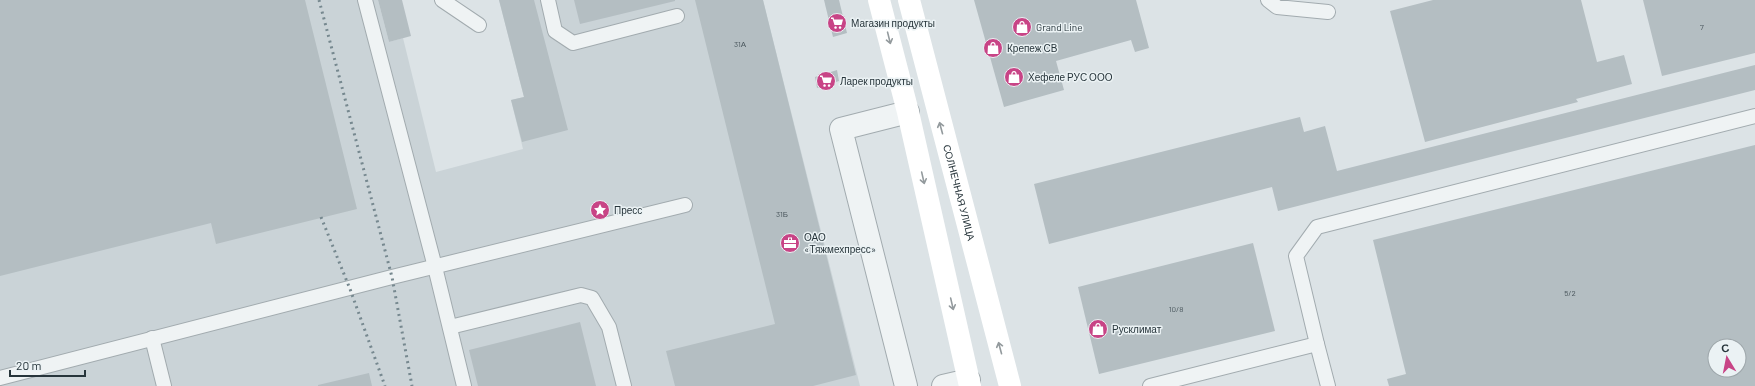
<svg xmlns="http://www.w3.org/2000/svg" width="1755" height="386" font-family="Barlow,sans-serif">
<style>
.built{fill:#cad3d7}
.building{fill:#b4bec2;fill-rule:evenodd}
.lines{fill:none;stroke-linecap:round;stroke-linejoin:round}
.service-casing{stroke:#a2abaf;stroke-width:16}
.minor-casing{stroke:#a2abaf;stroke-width:24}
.service{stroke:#eff3f4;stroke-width:14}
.minor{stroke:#eff3f4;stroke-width:22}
.secondary{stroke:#fff;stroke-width:22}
.rail{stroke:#76888f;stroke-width:3;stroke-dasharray:2 4;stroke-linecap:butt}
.oneway{stroke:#939a9d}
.labels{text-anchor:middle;stroke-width:3;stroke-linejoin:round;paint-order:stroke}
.number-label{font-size:8px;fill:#4a575d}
.poi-label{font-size:10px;fill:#27353b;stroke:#ebf2f4;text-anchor:start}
.street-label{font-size:10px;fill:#27353b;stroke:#ebf2f4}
</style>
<rect width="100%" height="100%" fill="#dce3e6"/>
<polygon class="built" points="0,0 378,0 389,42 403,38 436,172 523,149 511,100 524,97 499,0 763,0 860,386 0,386"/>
<g class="building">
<polygon points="0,0 305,0 357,209 216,244 211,223 0,276"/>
<polygon points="378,0 402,0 411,36 389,42"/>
<polygon points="499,0 534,0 568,130 522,142 511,100 524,97"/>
<polygon points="574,0 675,0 675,1 580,24"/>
<polygon points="695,0 763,0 856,375 813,386 675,386 666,351 775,324"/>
<polygon points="824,0 839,0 847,33 833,37"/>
<polygon points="974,0 1136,0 1149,48 1135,52 1131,40 1056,61 1064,90 1004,107"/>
<polygon points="1433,0 1581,0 1597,62 1624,55 1632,84 1576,99 1578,102 1425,142 1390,11"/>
<polygon points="1643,0 1755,0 1755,53 1662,76"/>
<polygon points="1755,65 1755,90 1278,211 1272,187 1049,244 1034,184 1300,117 1304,132 1325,126 1337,171"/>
<polygon points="837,70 839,81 817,88 815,77"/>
<path d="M1755,145V386H1389L1387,379L1406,374L1373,240ZM1715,346H1739V370H1715Z"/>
<polygon points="1253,243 1275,331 1099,374 1078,287"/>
<polygon points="580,322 596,386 478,386 469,350"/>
<polygon points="369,373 372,386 318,386 318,385"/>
</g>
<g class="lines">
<defs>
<g id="service">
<polyline points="365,0 435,267 464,386"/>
<polyline points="442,0 479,25"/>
<polyline points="548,0 555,31 573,43 677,16"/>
<polyline points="1268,0 1277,7 1328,12"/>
<polyline points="450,327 581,295 592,298 609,327 624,386"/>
<polyline points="152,338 164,386"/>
<polyline points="1317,344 1328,386"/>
<polyline points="0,378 392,277 685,205"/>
<polyline points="1150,386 1317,344 1296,256 1317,227 1755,116"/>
</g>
<g id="minor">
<polyline points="906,386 841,129 908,112"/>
<polyline points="943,386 969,380"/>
</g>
</defs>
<use href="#service" class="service-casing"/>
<use href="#minor" class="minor-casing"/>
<use href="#service" class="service"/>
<use href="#minor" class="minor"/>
<g class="secondary">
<polyline points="879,0 908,112 970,386"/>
<path id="s1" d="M909,0L1010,386"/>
</g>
<g class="rail">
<polyline points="319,0 392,277 412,386"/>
<polyline points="321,217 350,289 385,386"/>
</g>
</g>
<defs><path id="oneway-shaft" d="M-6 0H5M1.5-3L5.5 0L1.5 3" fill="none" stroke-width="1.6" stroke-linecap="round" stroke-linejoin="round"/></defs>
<g class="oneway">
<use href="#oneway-shaft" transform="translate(889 38) rotate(76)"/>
<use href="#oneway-shaft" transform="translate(941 128) rotate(-105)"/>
<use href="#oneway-shaft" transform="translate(923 178) rotate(77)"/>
<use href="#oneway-shaft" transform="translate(952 304) rotate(77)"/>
<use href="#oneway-shaft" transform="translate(1000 348) rotate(-105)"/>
</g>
<defs>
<symbol id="supermarket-disc" viewBox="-11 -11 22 22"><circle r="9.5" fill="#c84486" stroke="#ebf2f4"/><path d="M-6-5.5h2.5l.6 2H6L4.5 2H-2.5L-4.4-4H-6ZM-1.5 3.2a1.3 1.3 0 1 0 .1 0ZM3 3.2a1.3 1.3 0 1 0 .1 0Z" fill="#fff"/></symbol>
<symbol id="shop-disc" viewBox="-11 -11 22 22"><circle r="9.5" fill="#c84486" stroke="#ebf2f4"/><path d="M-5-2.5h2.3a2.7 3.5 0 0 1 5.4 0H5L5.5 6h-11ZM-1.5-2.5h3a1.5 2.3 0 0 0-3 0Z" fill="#fff"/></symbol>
<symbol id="sight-disc" viewBox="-11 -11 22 22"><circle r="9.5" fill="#c84486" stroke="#ebf2f4"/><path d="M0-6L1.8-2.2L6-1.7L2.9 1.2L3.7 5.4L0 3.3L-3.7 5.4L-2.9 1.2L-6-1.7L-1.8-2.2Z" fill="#fff"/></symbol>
<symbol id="office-disc" viewBox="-11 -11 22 22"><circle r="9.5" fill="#c84486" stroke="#ebf2f4"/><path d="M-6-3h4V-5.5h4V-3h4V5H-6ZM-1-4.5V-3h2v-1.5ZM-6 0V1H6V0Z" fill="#fff"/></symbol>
</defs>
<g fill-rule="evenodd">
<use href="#supermarket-disc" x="826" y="12" width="22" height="22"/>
<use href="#shop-disc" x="1011" y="16" width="22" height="22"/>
<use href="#shop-disc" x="982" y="37" width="22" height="22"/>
<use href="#shop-disc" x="1003" y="66" width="22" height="22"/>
<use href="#supermarket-disc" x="815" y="70" width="22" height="22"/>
<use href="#sight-disc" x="589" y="199" width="22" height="22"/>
<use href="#office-disc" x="779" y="232" width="22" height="22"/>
<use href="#shop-disc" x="1087" y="318" width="22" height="22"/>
</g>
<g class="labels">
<g class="number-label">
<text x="1702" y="30">7</text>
<text x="740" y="47">31А</text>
<text x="782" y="217">31Б</text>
<text x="1570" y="296">5/2</text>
<text x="1176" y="312">10/8</text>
</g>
<g class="poi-label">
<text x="851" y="27">Магазин продукты</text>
<text x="1036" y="31">Grand Line</text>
<text x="1007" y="52">Крепеж СВ</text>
<text x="1028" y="81">Хефеле РУС ООО</text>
<text x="840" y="85">Ларек продукты</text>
<text x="614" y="214">Пресс</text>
<text x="804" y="241">ОАО<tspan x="804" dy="12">«Тяжмехпресс»</tspan></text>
<text x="1112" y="333">Русклимат</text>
</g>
<g class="street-label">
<text dy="4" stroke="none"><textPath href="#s1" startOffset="199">СОЛНЕЧНАЯ УЛИЦА</textPath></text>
</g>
</g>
<g transform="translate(1727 358) rotate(350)"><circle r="19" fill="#ebf2f4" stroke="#9da6aa"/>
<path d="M0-3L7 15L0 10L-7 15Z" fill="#c84486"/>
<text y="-6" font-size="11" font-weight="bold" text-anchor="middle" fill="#27353b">С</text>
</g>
<path d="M10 370v6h75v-6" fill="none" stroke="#27353b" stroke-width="2"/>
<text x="16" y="370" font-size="12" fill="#27353b" stroke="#ebf2f4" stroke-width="3" paint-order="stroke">20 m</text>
</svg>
